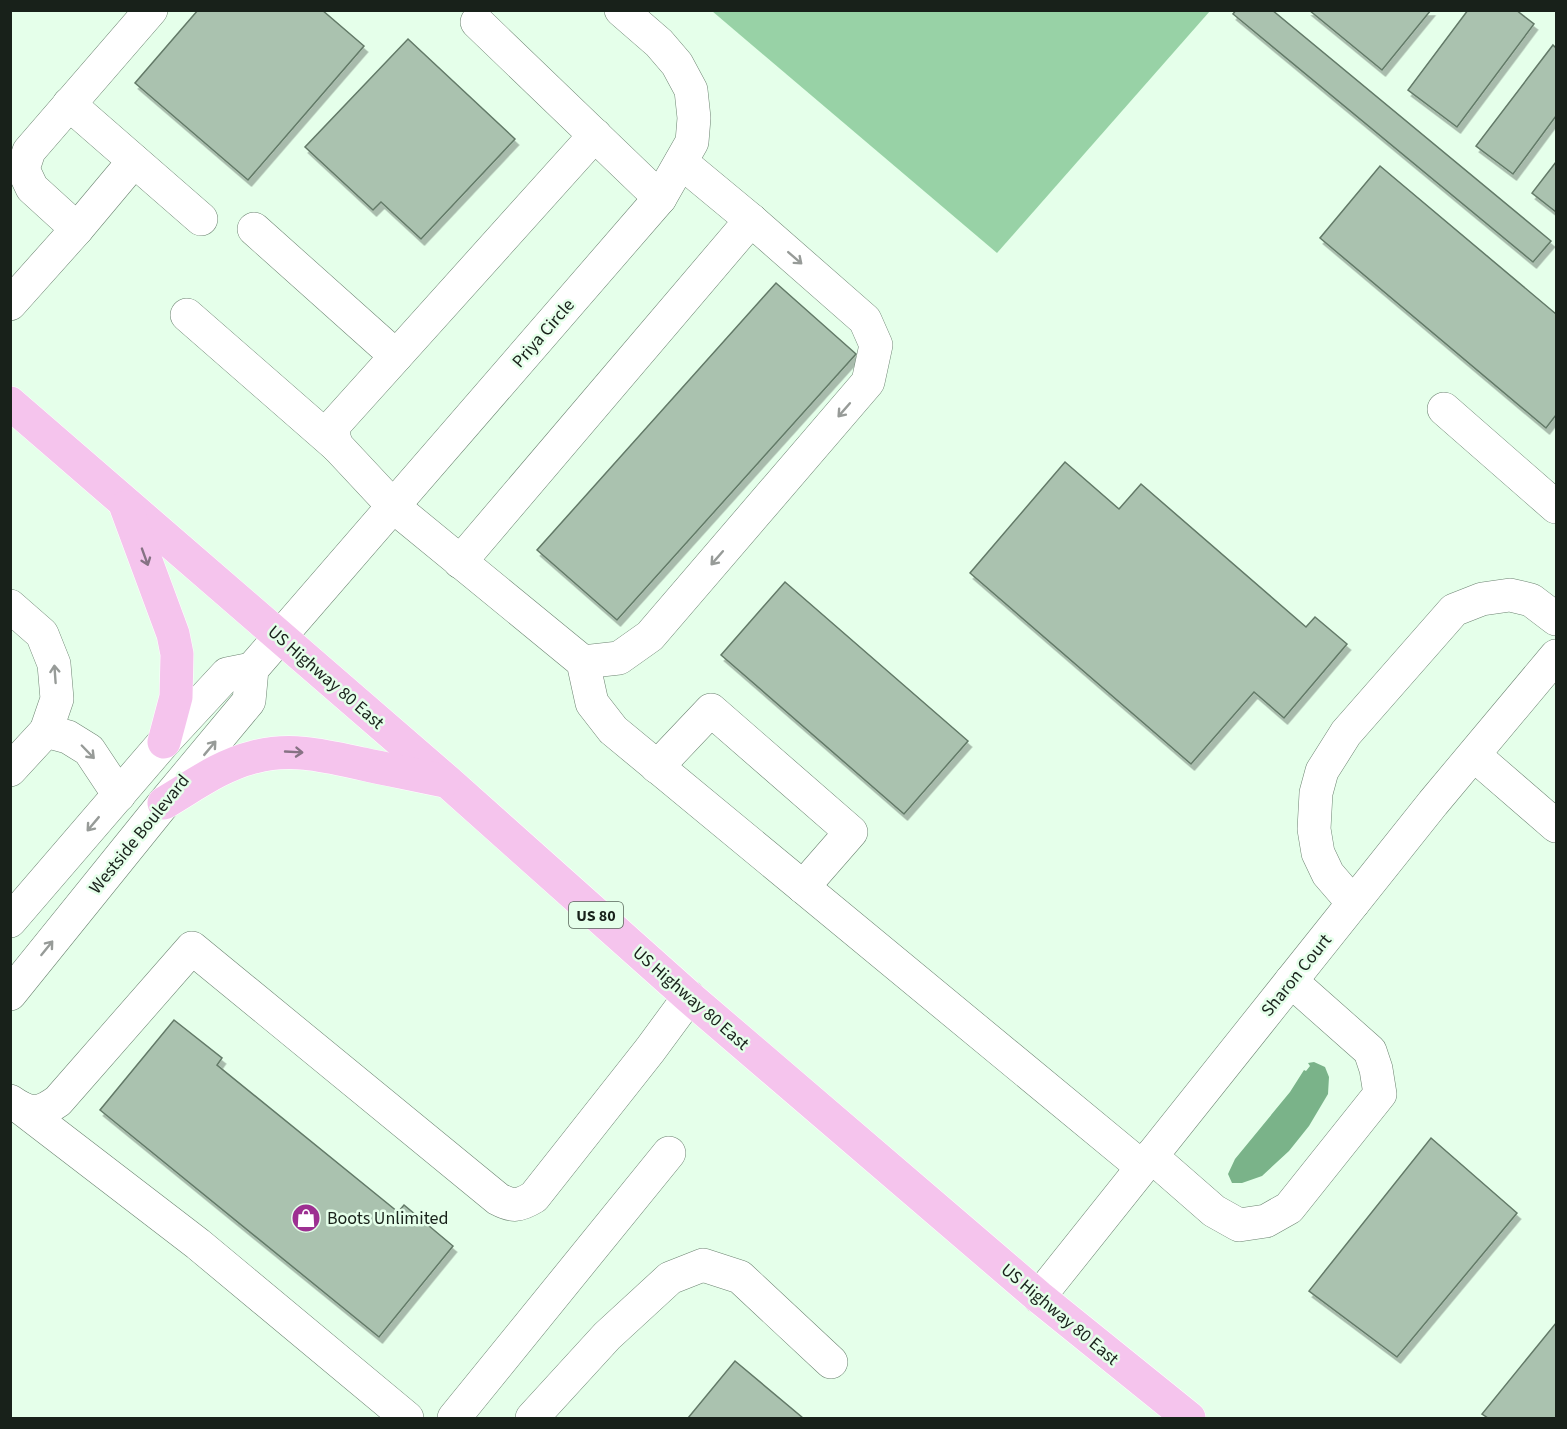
<svg xmlns="http://www.w3.org/2000/svg" width="1567" height="1429" viewBox="0 0 1567 1429" font-family="'Source Sans 3',sans-serif">
	<defs>
		<filter id="shadow"><feDropShadow dx="3.5" dy="6" stdDeviation="0" flood-color="#0004"/></filter>
	</defs>
	<rect width="100%" height="100%" fill="#e5ffea"/>
	<path fill="#98d2a6" d="M 712,11 L 1210,10 L 1210,11 L 997,253 Z"/>
	<path fill="#7ab389" d="M 1314,1062 L 1325,1067 L 1329,1077 L 1328,1094 L 1309,1126 L 1289,1151 L 1262,1176 L 1242,1183 L 1232,1183 L 1228,1174 L 1235,1159 L 1290,1092 L 1304,1070 L 1306,1071 L 1310,1066 L 1308,1063 Z"/>
	<g fill="#aac2af" stroke="#637a68" stroke-width="1.5" filter="url(#shadow)">
		<path d="M 198,10 L 322,10 L 364,46 L 248,180 L 135,83 Z"/>
		<path d="M 1236,10 L 1272,10 L 1551,241 L 1533,262 L 1233,14 Z"/>
		<path d="M 1309,10 L 1431,10 L 1382,70 Z"/>
		<path d="M 1468,10 L 1516,10 L 1534,24 L 1457,127 L 1408,90 Z"/>
		<path d="M 408,39 L 515,139 L 421,239 L 381,202 L 373,210 L 305,147 Z"/>
		<path d="M 1553,45 L 1556,48 L 1556,116 L 1513,174 L 1476,146 Z"/>
		<path d="M 1556,162 L 1556,212 L 1532,193 Z"/>
		<path d="M 1380,166 L 1556,314 L 1556,415 L 1546,428 L 1320,238 Z"/>
		<path d="M 776,283 L 856,354 L 617,620 L 537,550 Z"/>
		<path d="M 1065,462 L 1119,509 L 1141,484 L 1306,627 L 1315,617 L 1347,644 L 1284,718 L 1254,692 L 1191,764 L 970,573 Z"/>
		<path d="M 785,582 L 968,741 L 904,814 L 721,655 Z"/>
		<path d="M 174,1020 L 222,1058 L 217,1065 L 398,1212 L 404,1205 L 453,1246 L 379,1337 L 100,1110 Z"/>
		<path d="M 1431,1138 L 1517,1213 L 1397,1357 L 1309,1291 Z"/>
		<path d="M 1556,1323 L 1556,1418 L 1488,1418 L 1482,1414 Z"/>
		<path d="M 735,1361 L 803,1418 L 688,1418 Z"/>
	</g>
	<g fill="none" stroke-linecap="round" stroke-linejoin="round">
		<g stroke="#6d8472" stroke-width="34">
			<g id="minor">
				<path d="M 477,22 L 660,198"/>
				<path d="M 69,104 L 201,219"/>
				<path d="M 595,135 L 335,424 L 333,435 L 337,446 L 394,507 L 583,662 L 592,703 L 613,730 L 1142,1167"/>
				<path d="M 77,229 L 134,161"/>
				<path d="M 254,229 L 396,356"/>
				<path d="M 10,304 L 77,229 L 32,188 L 23,169 L 29,151 L 151,10"/>
				<path d="M 187,315 L 337,446"/>
				<path d="M 1444,409 L 1556,507"/>
				<path d="M 460,562 L 751,220 L 681,162"/>
				<path d="M 10,606 L 42,634 L 54,664 L 57,699 L 46,731"/>
				<path d="M 583,662 L 619,658 L 650,636 L 868,382 L 876,345 L 865,320 L 751,220"/>
				<path d="M 1474,755 L 1556,826"/>
				<path d="M 657,767 L 711,710 L 851,832 L 803,887"/>
				<path d="M 10,770 L 46,731 L 68,737 L 89,750 L 119,795"/>
				<path d="M 1353,903 L 1328,874 L 1318,853 L 1314,829 L 1316,793 L 1322,771 L 1346,733 L 1454,610 L 1482,599 L 1510,595 L 1531,600 L 1556,619"/>
				<path d="M 10,921 L 164,742 L 227,674 L 252,669"/>
				<path d="M 10,994 L 164,803 L 249,701 L 252,669 L 660,198 L 692,142 L 694,118 L 691,90 L 677,64 L 659,43 L 621,10"/>
				<path d="M 10,1101 C 30,1115 39,1115 58,1101 L 192,948 L 498,1199 C 513,1207 519,1206 534,1197 L 650,1050 L 689,997"/>
				<path d="M 21,1108 L 198,1244 L 407,1418"/>
				<path d="M 1151,1156 L 1214,1211 L 1239,1225 L 1266,1221 L 1289,1208 L 1380,1094 L 1376,1069 L 1370,1051 L 1291,981"/>
				<path d="M 1039,1297 L 1433,803 L 1556,656"/>
				<path d="M 454,1418 L 669,1153"/>
				<path d="M 532,1418 L 607,1336 L 670,1278 L 703,1265 L 740,1277 L 831,1362"/>
			</g>
		</g>
		<g stroke="#fff" stroke-width="34">
			<g id="major">
				<path d="M 10,403 L 448,782 L 689,997 L 1039,1297 L 1189,1418"/>
				<path d="M 126,507 L 173,634 L 177,654 L 176,697 L 164,742"/>
				<path d="M 164,803 C 193,786 221,765 254,757 C 291,747 326,756 363,764 C 390,770 417,775 444,781"/>
			</g>
		</g>
		<use href="#minor" stroke="#fff" stroke-width="33"/>
		<use href="#major" stroke="#f5c4ed" stroke-width="33"/>
	</g>
	<defs><path id="oneway-shaft" d="M-6 0H5M1.5-3L5.5 0L1.5 3" fill="none" stroke-width="1.6" stroke-linecap="round" stroke-linejoin="round" transform="scale(1.5)"/></defs>
	<g stroke="#979b98">
		<use href="#oneway-shaft" transform="translate(795 258) rotate(41)"/>
		<use href="#oneway-shaft" transform="translate(844 410) rotate(131)"/>
		<use href="#oneway-shaft" transform="translate(717 558) rotate(131)"/>
		<use href="#oneway-shaft" transform="translate(55 674) rotate(-94)"/>
		<use href="#oneway-shaft" transform="translate(210 748) rotate(-50)"/>
		<use href="#oneway-shaft" transform="translate(88 752) rotate(46)"/>
		<use href="#oneway-shaft" transform="translate(93 824) rotate(130)"/>
		<use href="#oneway-shaft" transform="translate(47 948) rotate(-51)"/>
	</g>
	<g stroke="#867284">
		<use href="#oneway-shaft" transform="translate(145 557) rotate(70)"/>
		<use href="#oneway-shaft" transform="translate(294 752) rotate(3)"/>
	</g>
	<defs>
		<g id="shop-disc" transform="scale(1.5)"><circle r="9.5" fill="#9d3091" stroke="#e5ffea"/><path d="M-5-2.5h2.3a2.7 3.5 0 0 1 5.4 0H5L5.5 6h-11ZM-1.5-2.5h3a1.5 2.3 0 0 0-3 0Z" fill="#fff"/></g>
	</defs>
	<g fill-rule="evenodd">
		<use href="#shop-disc" x="306" y="1218"/>
	</g>
	<g text-anchor="middle" stroke-width="5" stroke-linejoin="round" paint-order="stroke">
		<rect fill="#e5ffea" stroke="#566458" stroke-width="1.5" x="569" y="902" width="54" height="26" rx="4.5"/>
		<g font-size="16" font-weight="bold" fill="#18211a">
			<text x="596" y="921">US 80</text>
		</g>
		<g font-size="18" fill="#18211a" stroke="#e5ffea">
			<text transform="translate(543 333) rotate(-49)" y="6">Priya Circle</text>
			<text transform="translate(326 677) rotate(41)" y="6">US Highway 80 East</text>
			<text transform="translate(139 834) rotate(-51)" y="6">Westside Boulevard</text>
			<text transform="translate(1296 975) rotate(-51)" y="6">Sharon Court</text>
			<text transform="translate(691 998) rotate(41)" y="6">US Highway 80 East</text>
			<text transform="translate(1060 1314) rotate(40)" y="6">US Highway 80 East</text>
		</g>
		<g font-size="18" fill="#18211a" stroke="#e5ffea" text-anchor="start">
			<text x="327" y="1224">Boots Unlimited</text>
		</g>
	</g>
	<rect width="1567" height="1429" fill="none" stroke="#18211a" stroke-width="24"/>
</svg>
